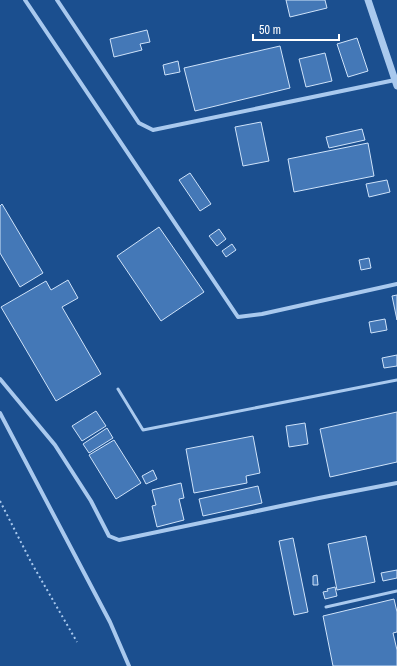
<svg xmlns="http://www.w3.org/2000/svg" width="397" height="666" viewBox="0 0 397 666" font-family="'Archivo Narrow',sans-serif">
	<rect width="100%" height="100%" fill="#1b4f8f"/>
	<g fill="#4478b7" stroke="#cfe3fa">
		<path d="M 286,0 L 325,0 L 327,8 L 290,17 Z"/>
		<path d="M 147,30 L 150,42 L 140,44 L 142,50 L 114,57 L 110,39 Z"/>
		<path d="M 357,38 L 368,71 L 348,77 L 337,44 Z"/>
		<path d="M 280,46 L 290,88 L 195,111 L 184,68 Z"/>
		<path d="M 325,53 L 332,81 L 306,87 L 299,59 Z"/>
		<path d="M 178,61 L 180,72 L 165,75 L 163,65 Z"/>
		<path d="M 261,122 L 269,161 L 243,166 L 235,127 Z"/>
		<path d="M 362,129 L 365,140 L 329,148 L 326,137 Z"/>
		<path d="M 368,143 L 374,176 L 294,192 L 288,159 Z"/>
		<path d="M 190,173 L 211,204 L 200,211 L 179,180 Z"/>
		<path d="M 387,180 L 390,192 L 369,197 L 366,184 Z"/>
		<path d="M 2,204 L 43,273 L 20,287 L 0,253 L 0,206 Z"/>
		<path d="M 159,227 L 204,292 L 161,321 L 117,256 Z"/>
		<path d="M 219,229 L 226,239 L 217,246 L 209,236 Z"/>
		<path d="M 232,244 L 236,250 L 226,257 L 222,251 Z"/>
		<path d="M 369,258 L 371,268 L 361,270 L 359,260 Z"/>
		<path d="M 68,280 L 78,298 L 62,307 L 101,374 L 56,401 L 1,307 L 46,281 L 51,290 Z"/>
		<path d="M 397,295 L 397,320 L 392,296 Z"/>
		<path d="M 385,319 L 387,330 L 371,333 L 369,322 Z"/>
		<path d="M 397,355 L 397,366 L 384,368 L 382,358 Z"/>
		<path d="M 96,411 L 106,426 L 82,441 L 72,426 Z"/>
		<path d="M 397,412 L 397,462 L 330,477 L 320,429 Z"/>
		<path d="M 305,423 L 308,444 L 289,447 L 286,426 Z"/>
		<path d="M 107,428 L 113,438 L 89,453 L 83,444 Z"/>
		<path d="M 253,436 L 260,473 L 246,476 L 247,483 L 194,493 L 186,449 Z"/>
		<path d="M 114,440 L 141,483 L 116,499 L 89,455 Z"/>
		<path d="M 153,470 L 157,479 L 146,484 L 142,476 Z"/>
		<path d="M 181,483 L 184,498 L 179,499 L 184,520 L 157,527 L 152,506 L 156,505 L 152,490 Z"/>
		<path d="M 258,486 L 262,503 L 203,516 L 199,499 Z"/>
		<path d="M 366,536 L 375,582 L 337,590 L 328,544 Z"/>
		<path d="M 293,538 L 308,612 L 294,615 L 279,541 Z"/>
		<path d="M 397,570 L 397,578 L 383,581 L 381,573 Z"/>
		<path d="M 317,575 L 318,585 L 313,585 L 313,576 Z"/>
		<path d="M 335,587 L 337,596 L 325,599 L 323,592 L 328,591 L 327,589 Z"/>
		<path d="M 394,599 L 397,612 L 397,632 L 393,633 L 397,650 L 397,666 L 333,666 L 323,616 Z"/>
	</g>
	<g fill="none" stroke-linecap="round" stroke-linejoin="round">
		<path stroke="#a9c9ee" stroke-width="2" stroke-dasharray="2 3" stroke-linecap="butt" d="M 0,501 L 31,562 L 77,642"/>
		<g stroke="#a9c9ee" stroke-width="3">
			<path d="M 118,389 L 143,430 L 397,380"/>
			<path d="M 326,607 L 397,591"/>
		</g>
		<g stroke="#a9c9ee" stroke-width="4">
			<path d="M 25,0 L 238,317 L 262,314 L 397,284"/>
			<path d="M 57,0 L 139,123 L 153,130 L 395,80"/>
			<path d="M 0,379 L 55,445 L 91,501 L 109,536 L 119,540 L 319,498 L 397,483"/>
			<path d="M 0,413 L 110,622 L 129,666"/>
		</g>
		<path stroke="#a9c9ee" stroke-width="7" d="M 368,0 L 397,86"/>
	</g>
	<path d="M253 34v6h86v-6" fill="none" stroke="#ffffff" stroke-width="2"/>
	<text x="259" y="34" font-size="12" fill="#ffffff" stroke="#1b4f8f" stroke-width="3" paint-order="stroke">50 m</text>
</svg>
